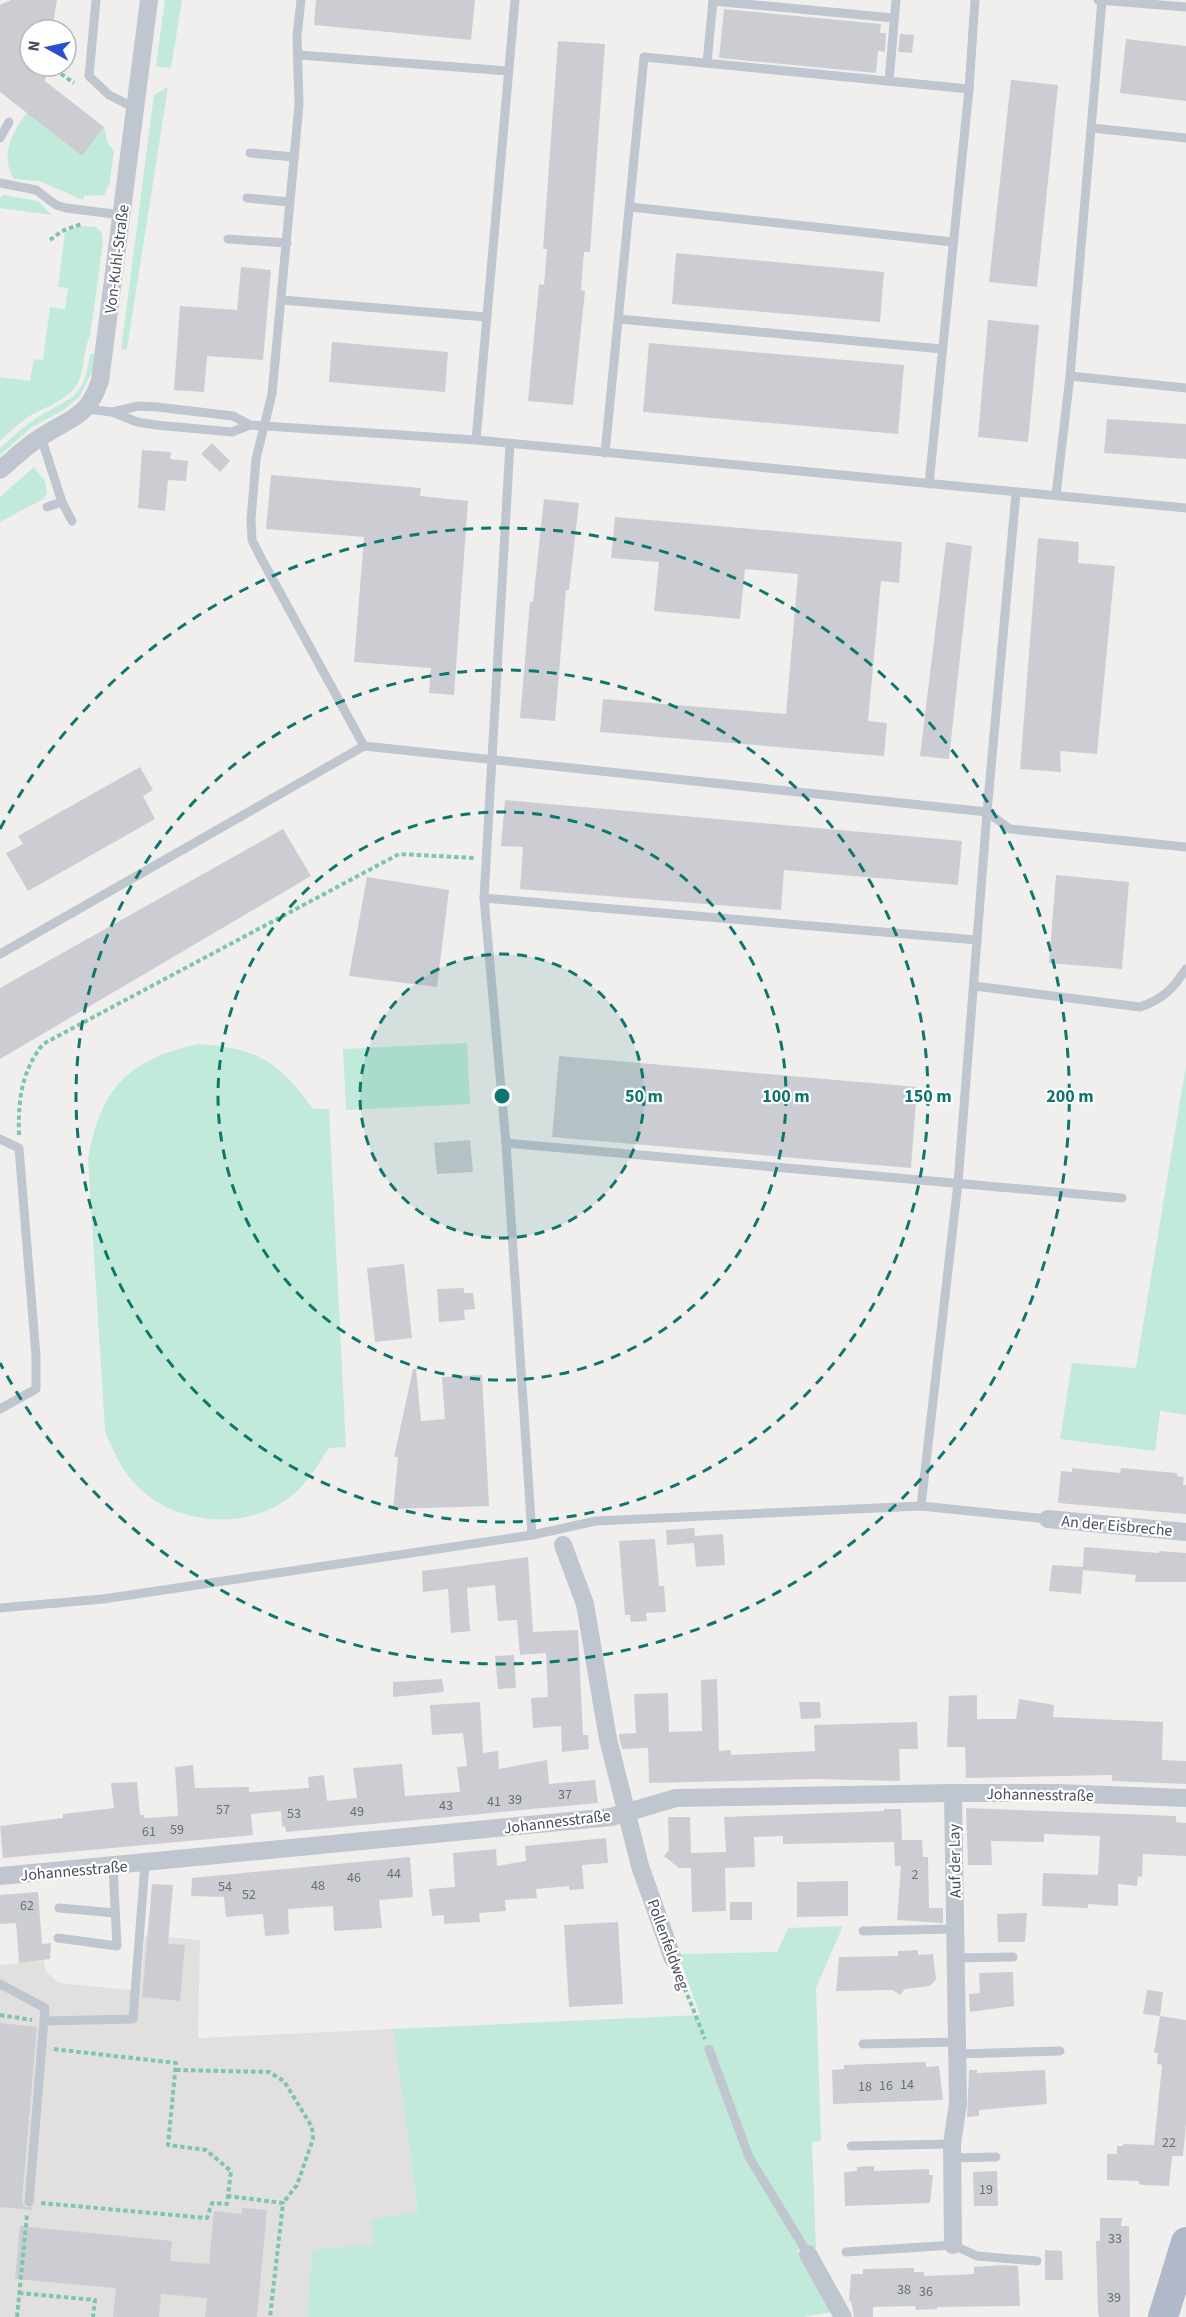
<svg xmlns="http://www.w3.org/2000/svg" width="1186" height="2317" viewBox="0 0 1186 2317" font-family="'Source Sans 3',sans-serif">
	<rect width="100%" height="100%" fill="#f1efee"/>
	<path fill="#e2e0df" d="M 145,1935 L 200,1940 L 198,2038 L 393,2029 L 418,2212 L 371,2219 L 375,2244 L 312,2251 L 307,2317 L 0,2317 L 0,1965 L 44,1960 L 46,1972 L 59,1983 L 140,1991 Z"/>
	<g fill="#c1eada">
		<path d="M 165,0 L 182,0 L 171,68 L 156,66 Z"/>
		<path d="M 168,87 L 127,349 L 121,350 L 154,95 Z"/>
		<path d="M 27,113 L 82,156 L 104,127 L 108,144 L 114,151 L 109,185 L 104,195 L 84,196 L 83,200 L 39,181 L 14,179 C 0,157 11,133 27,113 Z"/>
		<path d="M 4,195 L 38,201 L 52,215 L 0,208 L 0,197 Z"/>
		<path d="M 78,226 L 96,227 L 102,233 L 103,242 L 90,336 C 82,351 86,371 76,386 C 65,402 41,408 25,419 C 16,426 8,433 0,441 L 0,377 L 30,381 L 34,359 L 43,360 L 50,307 L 65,309 L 68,288 L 58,287 L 65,232 Z"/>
		<path d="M 90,354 L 95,354 L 92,372 L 80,396 L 64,410 L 32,427 L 0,455 L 0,448 C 13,437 26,424 41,415 C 75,396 84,397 90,354 Z"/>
		<path d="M 34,467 L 45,481 L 47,493 L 43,499 L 0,522 L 0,497 Z"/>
		<path d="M 467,1043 L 470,1104 L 346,1110 L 343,1049 Z"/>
		<path d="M 198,1044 C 257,1048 279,1061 313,1109 L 329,1109 L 346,1447 L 329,1448 C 317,1466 307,1484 289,1498 C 245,1531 175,1525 137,1486 C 121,1470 113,1451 105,1431 L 88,1160 C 100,1089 127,1060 198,1044 Z"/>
		<path d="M 1186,1065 L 1186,1415 L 1160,1411 L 1155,1451 L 1060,1439 L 1072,1363 L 1136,1368 Z"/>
		<path d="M 843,1926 L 816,1988 L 821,2141 L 812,2142 L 816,2248 L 797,2250 L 833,2312 L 803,2317 L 307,2317 L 312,2250 L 374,2244 L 370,2219 L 418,2212 L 393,2029 L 700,2015 L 678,1954 L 777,1952 L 788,1928 Z"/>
	</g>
	<g fill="#cccdd2">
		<path d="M 11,0 L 57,0 L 52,30 L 30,30 L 30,66 L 47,66 L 45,81 L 104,127 L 82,156 L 0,92 L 0,5 Z"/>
		<path d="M 316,0 L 475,0 L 471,40 L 314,25 Z"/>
		<path d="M 724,9 L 881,24 L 880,33 L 886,33 L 885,52 L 878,51 L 876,73 L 719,58 Z"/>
		<path d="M 900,34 L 914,35 L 912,53 L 898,52 Z"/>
		<path d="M 1126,39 L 1186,46 L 1186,101 L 1120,93 Z"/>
		<path d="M 558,41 L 605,44 L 590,252 L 584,252 L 581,290 L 585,291 L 573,405 L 528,401 L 539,284 L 544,285 L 547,249 L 543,249 Z"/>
		<path d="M 1011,80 L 1058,85 L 1037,287 L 989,282 Z"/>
		<path d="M 676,253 L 884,272 L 880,322 L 672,304 Z"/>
		<path d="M 241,267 L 271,270 L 263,360 L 207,356 L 204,392 L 174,390 L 180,306 L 237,310 Z"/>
		<path d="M 988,320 L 1039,325 L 1028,442 L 978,437 Z"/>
		<path d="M 332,342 L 448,352 L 445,392 L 329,382 Z"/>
		<path d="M 649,343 L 904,365 L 898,434 L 643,412 Z"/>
		<path d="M 1107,419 L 1186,424 L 1186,459 L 1104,453 Z"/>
		<path d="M 212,443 L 230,461 L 220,472 L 201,454 Z"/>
		<path d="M 142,450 L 171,452 L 170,459 L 188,461 L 186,481 L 168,480 L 165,511 L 138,508 Z"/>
		<path d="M 271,475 L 421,488 L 420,496 L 468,501 L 454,695 L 429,693 L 431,668 L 354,662 L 364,537 L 266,529 Z"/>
		<path d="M 544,499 L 579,503 L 569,590 L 566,590 L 555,721 L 520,718 L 530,602 L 533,602 Z"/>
		<path d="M 615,517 L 902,542 L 899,583 L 881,581 L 868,721 L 887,723 L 884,756 L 600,732 L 603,699 L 786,714 L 798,574 L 745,569 L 740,619 L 654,611 L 659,562 L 611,558 Z"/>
		<path d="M 1038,538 L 1079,542 L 1078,563 L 1115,566 L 1097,754 L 1060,751 L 1061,772 L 1020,769 Z"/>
		<path d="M 946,542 L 972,546 L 949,759 L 920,756 Z"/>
		<path d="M 140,767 L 153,790 L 143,796 L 155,819 L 28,891 L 6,853 L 23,844 L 18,836 Z"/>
		<path d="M 505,800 L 962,841 L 958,885 L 784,870 L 781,910 L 520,889 L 523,847 L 501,846 Z"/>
		<path d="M 283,829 L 311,876 L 0,1059 L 0,988 Z"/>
		<path d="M 1056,875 L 1129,882 L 1122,969 L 1049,963 Z"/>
		<path d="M 367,877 L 449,890 L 437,987 L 349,976 Z"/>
		<path d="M 559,1056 L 917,1087 L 911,1168 L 552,1137 Z"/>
		<path d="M 470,1140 L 473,1172 L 437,1174 L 434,1143 Z"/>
		<path d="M 404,1264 L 412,1338 L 375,1342 L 367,1268 Z"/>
		<path d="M 464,1288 L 464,1293 L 473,1293 L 475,1309 L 464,1310 L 465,1320 L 439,1322 L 437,1289 Z"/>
		<path d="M 413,1369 L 416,1369 L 421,1421 L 445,1419 L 442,1377 L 482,1375 L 489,1506 L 393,1509 L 398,1457 L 394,1457 Z"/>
		<path d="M 1072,1468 L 1120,1473 L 1121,1468 L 1177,1473 L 1177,1476 L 1184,1477 L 1183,1485 L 1186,1485 L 1186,1514 L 1058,1503 L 1061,1471 L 1072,1472 Z"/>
		<path d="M 694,1528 L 695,1536 L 723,1534 L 725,1565 L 696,1567 L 694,1543 L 667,1545 L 666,1530 Z"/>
		<path d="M 655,1539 L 659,1586 L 664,1586 L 666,1612 L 646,1613 L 647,1621 L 631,1622 L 630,1615 L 625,1615 L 619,1541 Z"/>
		<path d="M 1084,1547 L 1159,1553 L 1159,1551 L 1186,1553 L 1186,1582 L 1135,1582 L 1136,1575 L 1083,1570 L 1081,1594 L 1049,1591 L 1052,1565 L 1083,1567 Z"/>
		<path d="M 528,1557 L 533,1632 L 578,1630 L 583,1735 L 588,1735 L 589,1749 L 562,1752 L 561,1726 L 533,1728 L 531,1698 L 548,1697 L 546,1653 L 520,1655 L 517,1620 L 498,1621 L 495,1585 L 467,1588 L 470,1631 L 451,1633 L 448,1589 L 423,1592 L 422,1571 Z"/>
		<path d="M 514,1655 L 516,1688 L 498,1689 L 495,1656 Z"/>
		<path d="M 442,1679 L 444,1692 L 393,1697 L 393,1682 Z"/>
		<path d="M 717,1679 L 719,1751 L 731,1750 L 731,1755 L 815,1751 L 814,1725 L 917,1722 L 918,1749 L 899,1749 L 900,1781 L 816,1779 L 649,1783 L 648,1748 L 622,1749 L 619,1737 L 619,1734 L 636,1733 L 634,1694 L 668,1693 L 669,1732 L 702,1731 L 701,1680 Z"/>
		<path d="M 977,1695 L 977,1719 L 1016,1719 L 1019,1699 L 1054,1705 L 1053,1717 L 1163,1722 L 1162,1760 L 1186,1761 L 1186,1784 L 1112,1781 L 1112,1775 L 966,1778 L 965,1747 L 947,1747 L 949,1696 Z"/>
		<path d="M 480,1702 L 483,1753 L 498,1751 L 499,1769 L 547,1760 L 549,1784 L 595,1780 L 598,1803 L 286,1832 L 285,1826 L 282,1827 L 281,1811 L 251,1814 L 253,1835 L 3,1858 L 0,1826 L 63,1818 L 63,1814 L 114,1808 L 111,1783 L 137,1782 L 140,1815 L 144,1815 L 144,1818 L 178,1816 L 175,1767 L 193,1765 L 195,1788 L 249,1787 L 249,1792 L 309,1788 L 308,1777 L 324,1775 L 327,1801 L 357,1798 L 353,1768 L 402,1764 L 405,1796 L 460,1792 L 457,1767 L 467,1766 L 463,1733 L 432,1735 L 430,1705 Z"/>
		<path d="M 799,1702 L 820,1702 L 821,1718 L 801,1719 Z"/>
		<path d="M 966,1808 L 1176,1816 L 1176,1822 L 1186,1823 L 1186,1856 L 1143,1854 L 1142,1877 L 1138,1876 L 1137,1886 L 1118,1884 L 1118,1906 L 1088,1904 L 1088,1908 L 1042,1906 L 1043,1873 L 1098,1875 L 1100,1836 L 1044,1834 L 1044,1842 L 991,1841 L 992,1865 L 968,1865 Z"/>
		<path d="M 884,1809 L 901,1809 L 902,1840 L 922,1840 L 923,1857 L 928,1857 L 929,1908 L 943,1908 L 943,1923 L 897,1920 L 901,1866 L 895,1866 L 894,1842 L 783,1844 L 783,1836 L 754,1837 L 755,1867 L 725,1868 L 726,1911 L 692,1912 L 691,1868 L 679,1868 L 664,1856 L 669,1850 L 668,1817 L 690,1817 L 691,1853 L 726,1852 L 724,1817 L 884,1811 Z"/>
		<path d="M 606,1838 L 608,1863 L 582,1865 L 584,1889 L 569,1890 L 569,1886 L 536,1889 L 537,1898 L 505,1900 L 506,1911 L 479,1913 L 480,1922 L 444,1924 L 444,1915 L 432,1916 L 429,1889 L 455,1887 L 453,1853 L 496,1849 L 497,1866 L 526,1861 L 525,1846 Z"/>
		<path d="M 410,1857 L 413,1897 L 379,1900 L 382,1928 L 334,1931 L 333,1906 L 288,1909 L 289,1934 L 265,1936 L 263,1914 L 226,1917 L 224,1897 L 191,1896 L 192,1878 Z"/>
		<path d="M 848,1881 L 848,1916 L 797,1917 L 797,1882 Z"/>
		<path d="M 152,1884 L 173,1885 L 168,1944 L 185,1945 L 180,2001 L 142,1997 Z"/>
		<path d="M 38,1892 L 42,1944 L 51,1943 L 50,1959 L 19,1963 L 16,1923 L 0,1924 L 0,1895 Z"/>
		<rect x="730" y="1902" width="22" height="18"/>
		<path d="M 1027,1913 L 1025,1942 L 998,1942 L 997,1914 Z"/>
		<path d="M 618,1922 L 623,2004 L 569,2007 L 564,1925 Z"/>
		<path d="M 918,1950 L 918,1955 L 933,1954 L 936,1979 L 930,1986 L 905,1989 L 900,1995 L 893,1990 L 836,1991 L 839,1957 L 898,1956 L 898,1951 Z"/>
		<path d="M 1013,1972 L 1014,2006 L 970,2012 L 969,1994 L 980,1993 L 979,1973 Z"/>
		<path d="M 1147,1990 L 1163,1992 L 1160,2016 L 1143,2014 Z"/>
		<path d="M 1160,2016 L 1186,2020 L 1186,2124 L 1183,2156 L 1172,2156 L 1169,2186 L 1143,2185 L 1139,2184 L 1139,2181 L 1107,2180 L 1107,2154 L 1117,2154 L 1117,2146 L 1123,2146 L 1123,2144 L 1154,2145 L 1162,2065 L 1157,2064 L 1158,2053 L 1154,2053 Z"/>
		<path d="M 0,2023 L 37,2027 L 22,2201 L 25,2207 L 33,2207 L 32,2210 L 0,2207 Z"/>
		<path d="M 926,2062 L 926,2067 L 939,2066 L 943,2100 L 833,2104 L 832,2070 L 844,2069 L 844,2065 Z"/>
		<path d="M 969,2070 L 977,2070 L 978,2101 L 977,2073 L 1045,2070 L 1047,2104 L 979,2110 L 979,2116 L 967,2117 Z"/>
		<path d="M 874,2166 L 874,2171 L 929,2169 L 929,2175 L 933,2175 L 930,2203 L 845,2206 L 844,2172 L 857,2171 L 857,2167 Z"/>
		<path d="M 997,2171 L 998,2206 L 974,2206 L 973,2172 Z"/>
		<path d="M 242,2208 L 267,2210 L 257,2317 L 205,2317 L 207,2298 L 161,2294 L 159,2317 L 113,2317 L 116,2288 L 15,2279 L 20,2226 L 172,2241 L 170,2261 L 209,2264 L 214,2211 L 242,2214 Z"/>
		<path d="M 1100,2218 L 1122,2218 L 1121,2226 L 1129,2226 L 1130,2317 L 1099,2317 L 1098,2313 L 1096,2241 L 1100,2241 Z"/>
		<path d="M 1045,2250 L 1062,2251 L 1063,2280 L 1045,2280 Z"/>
		<path d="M 1001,2265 L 1018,2266 L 1020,2306 L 937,2307 L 937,2309 L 916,2310 L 915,2306 L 873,2307 L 873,2317 L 854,2317 L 851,2301 L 849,2301 L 851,2274 L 863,2274 L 863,2269 L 914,2268 L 914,2272 L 924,2272 L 924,2276 L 953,2275 L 974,2274 L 974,2267 Z"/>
	</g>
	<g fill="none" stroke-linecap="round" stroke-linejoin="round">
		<g stroke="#7dc4b1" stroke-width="4" stroke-dasharray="4.5 3" stroke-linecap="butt">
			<path d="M 47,69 L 57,71 L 74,83"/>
			<path d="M 50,240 L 62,231 L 81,224"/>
			<path d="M 19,1135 C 18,1101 21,1072 43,1044 L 399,854 L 475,858"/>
			<path d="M 679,1974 L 705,2039"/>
			<path d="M 0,2015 L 32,2020"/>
			<path d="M 176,2070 L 269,2072 L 284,2081 L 312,2127 L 313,2139 L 297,2185 L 283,2203"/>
			<path d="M 227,2196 L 283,2203 L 270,2317"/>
			<path d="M 41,2203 L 207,2218 L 212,2203 L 227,2204 L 231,2171 L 206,2150 L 168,2145 L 176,2063 L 53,2049"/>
			<path d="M 19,2293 L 95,2300 L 93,2317"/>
			<path d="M 17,2317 L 27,2215"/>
		</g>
		<g stroke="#c0c6cf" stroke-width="9">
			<path d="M 96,0 L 89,76 L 109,95 L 135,108"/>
			<path d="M 301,0 L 297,36 L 299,105 L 272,394 L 256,459 L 251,520 L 252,540 L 261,558 L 364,746 L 987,812 L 1010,829 L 1186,847"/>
			<path d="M 1098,0 L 1186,7"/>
			<path d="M 713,1 L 894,18"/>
			<path d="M 299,55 L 508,71"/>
			<path d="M 707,63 L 713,0"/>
			<path d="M 889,81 L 896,0"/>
			<path d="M 1092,128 L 1186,138"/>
			<path d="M 0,138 L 9,122"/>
			<path d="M 250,153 L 294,157"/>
			<path d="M 0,183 L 36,190 L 56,205 L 66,208 L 122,215"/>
			<path d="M 247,198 L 290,202"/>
			<path d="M 630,207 L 953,242"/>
			<path d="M 228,239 L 287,243"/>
			<path d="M 282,300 L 486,317"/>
			<path d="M 619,319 L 942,349"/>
			<path d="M 1070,376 L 1186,388"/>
			<path d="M 87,409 L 112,412 L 137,422 L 156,425 L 232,432 L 250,425 L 476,440 L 1186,508"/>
			<path d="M 112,412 L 139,406 L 157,407 L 233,416 L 250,425"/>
			<path d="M 41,437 L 62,502 L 47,507"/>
			<path d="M 476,440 L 515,0"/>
			<path d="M 510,444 L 484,898 L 506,1143 L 532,1535"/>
			<path d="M 605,453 L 644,57 L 969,89"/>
			<path d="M 929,484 L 969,89 L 975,0"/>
			<path d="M 1056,495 L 1070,376 L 1102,0"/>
			<path d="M 62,502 L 72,521"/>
			<path d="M 484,898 L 977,940"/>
			<path d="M 0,954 L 364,746"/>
			<path d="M 974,986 L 1140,1007 C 1163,999 1173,989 1186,969"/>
			<path d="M 0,1139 L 19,1148 L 36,1356 L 36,1389 L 0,1409"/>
			<path d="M 506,1143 L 1122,1198"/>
			<path d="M 921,1506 L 958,1183 L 987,812 L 1016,493"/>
			<path d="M 0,1608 L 103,1599 L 532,1535 L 596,1521 L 921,1506 L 1048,1519"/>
			<path d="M 59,1908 L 115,1913"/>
			<path d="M 863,1931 L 955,1929"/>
			<path d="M 58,1938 L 117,1946 L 113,1866"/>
			<path d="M 955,1958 L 1013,1957"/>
			<path d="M 0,1984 L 45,2008 L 29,2202"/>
			<path d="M 46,2021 L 133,2019 L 145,1864"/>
			<path d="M 863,2044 L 956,2042"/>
			<path d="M 709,2049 L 749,2157 L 808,2254"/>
			<path d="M 957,2054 L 1060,2051"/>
			<path d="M 851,2146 L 952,2144"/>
			<path d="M 952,2158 L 996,2157"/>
			<path d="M 846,2252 L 953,2245 L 977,2256 L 1037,2261"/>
		</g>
		<g stroke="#c0c6cf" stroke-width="18">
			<path d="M 0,470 C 13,459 26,446 41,437 C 71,417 87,419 100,381 L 149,0"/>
			<path d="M 1048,1519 L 1186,1532"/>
			<path d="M 563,1545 L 585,1604 L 608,1739 L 640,1866 L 673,1959"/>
			<path d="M 0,1876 L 611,1817 L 676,1798 L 953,1793 L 1057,1793 L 1186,1798"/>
			<path d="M 953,2245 L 952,2144 L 958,2103 L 953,1793"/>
			<path d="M 808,2254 L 843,2317"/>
		</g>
		<path stroke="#b1b8ca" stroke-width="30" d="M 1163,2317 L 1186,2242"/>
	</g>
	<circle cx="502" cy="1096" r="142" fill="#0f766e" fill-opacity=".12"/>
	<g fill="none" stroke="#0f766e" stroke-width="3" stroke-dasharray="10 8">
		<circle cx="502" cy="1096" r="142"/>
		<circle cx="502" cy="1096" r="284"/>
		<circle cx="502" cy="1096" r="426"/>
		<path d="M0 829A568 568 0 1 1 0 1363"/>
	</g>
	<g text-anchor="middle" stroke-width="4.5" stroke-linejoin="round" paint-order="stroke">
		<g font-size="14" fill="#696e78">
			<text x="565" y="1799">37</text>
			<text x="515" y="1804">39</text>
			<text x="494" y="1806">41</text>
			<text x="446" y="1810">43</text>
			<text x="223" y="1814">57</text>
			<text x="357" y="1816">49</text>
			<text x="294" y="1818">53</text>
			<text x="177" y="1834">59</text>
			<text x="149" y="1836">61</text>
			<text x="394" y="1878">44</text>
			<text x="915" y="1879">2</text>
			<text x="354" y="1882">46</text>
			<text x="318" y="1890">48</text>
			<text x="225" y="1891">54</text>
			<text x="249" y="1899">52</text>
			<text x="27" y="1910">62</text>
			<text x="907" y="2089">14</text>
			<text x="886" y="2090">16</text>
			<text x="865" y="2091">18</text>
			<text x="1169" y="2147">22</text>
			<text x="986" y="2194">19</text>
			<text x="1115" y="2243">33</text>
			<text x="904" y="2294">38</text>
			<text x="926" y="2296">36</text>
			<text x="1114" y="2302">39</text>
		</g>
		<g font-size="16" fill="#484e5a" stroke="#fff">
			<text transform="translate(116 259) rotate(-83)" y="6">Von-Kuhl-Straße</text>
			<text transform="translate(1117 1525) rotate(5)" y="6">An der Eisbreche</text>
			<text transform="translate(1040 1794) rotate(1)" y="6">Johannesstraße</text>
			<text transform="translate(557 1821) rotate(-7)" y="6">Johannesstraße</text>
			<text transform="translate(954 1861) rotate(-91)" y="6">Auf der Lay</text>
			<text transform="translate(74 1870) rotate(-5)" y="6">Johannesstraße</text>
			<text transform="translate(669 1944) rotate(70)" y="6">Pollenfeldweg</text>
		</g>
	</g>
	<circle cx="502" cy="1096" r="9" fill="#0f766e" stroke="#fff" stroke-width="3"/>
	<g font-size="18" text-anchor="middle" font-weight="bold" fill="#0f766e" stroke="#fff" stroke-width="4.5" stroke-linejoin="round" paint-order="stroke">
		<text x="644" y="1102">50 m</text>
		<text x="786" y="1102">100 m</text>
		<text x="928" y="1102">150 m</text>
		<text x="1070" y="1102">200 m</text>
	</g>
	<g transform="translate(48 48) rotate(278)"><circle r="28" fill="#ffffff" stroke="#b6b8bd" stroke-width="1.5"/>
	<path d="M0-4.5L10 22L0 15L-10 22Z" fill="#2c4fcd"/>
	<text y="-9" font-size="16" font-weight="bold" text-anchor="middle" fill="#484e5a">N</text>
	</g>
</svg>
